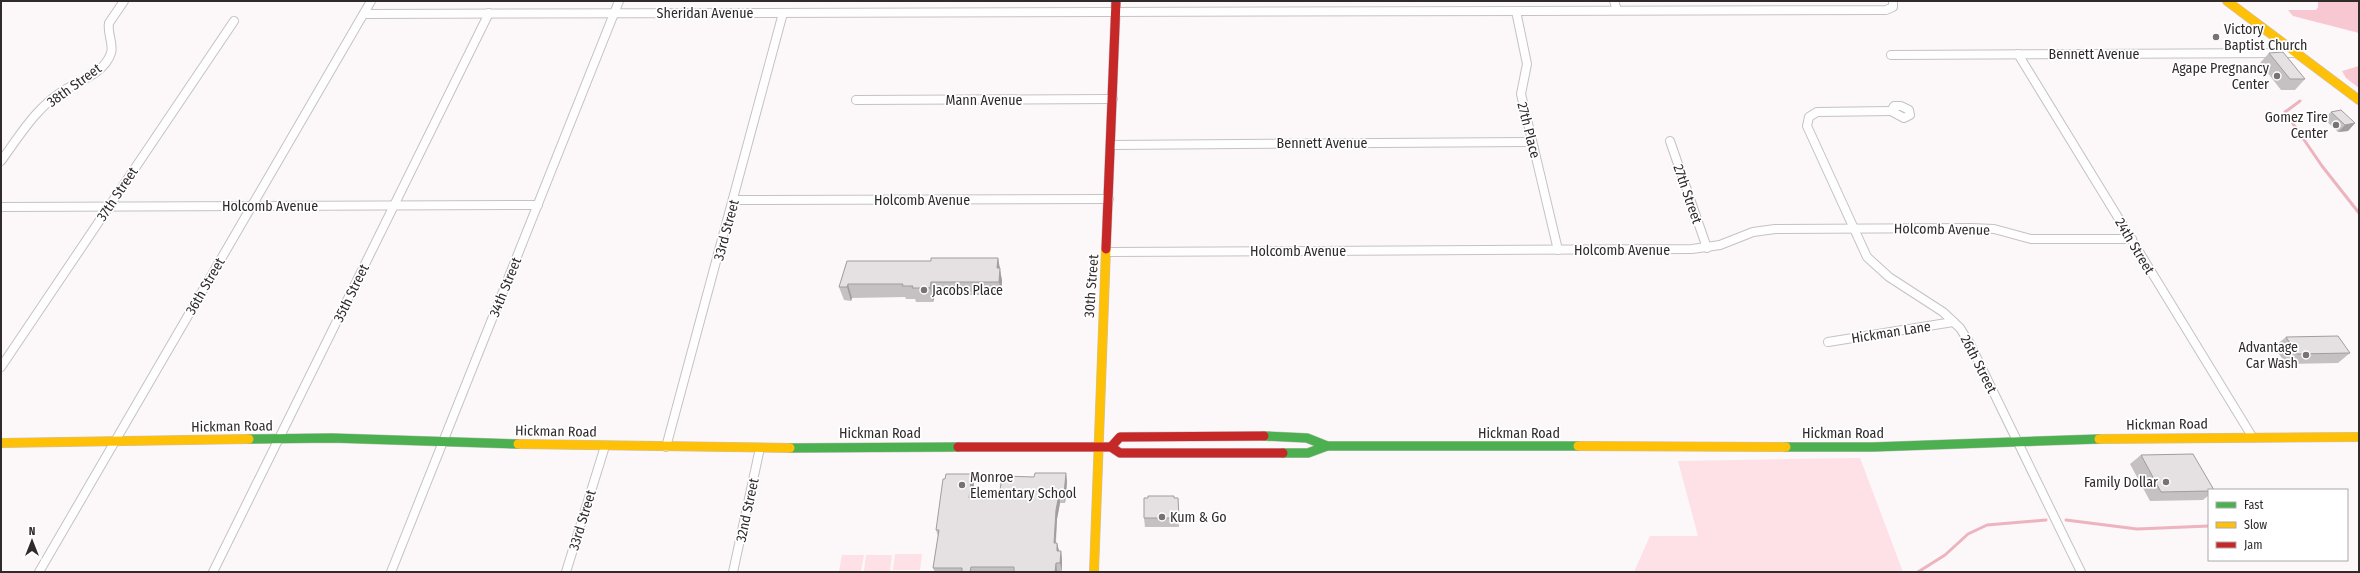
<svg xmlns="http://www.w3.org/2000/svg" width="2360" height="573" viewBox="0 0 2360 573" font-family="'Fira Sans Condensed',sans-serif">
	<rect width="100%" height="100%" fill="#fcf7f8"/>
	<g fill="#fde1e6">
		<path d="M 1860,458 L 1903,572 L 1634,572 L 1650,536 L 1698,536 L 1678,461 Z"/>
		<path d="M 895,554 L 922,554 L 920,570 L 893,570 Z"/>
		<path d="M 842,555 L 864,555 L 861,571 L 839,571 Z"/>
		<path d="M 866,555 L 892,555 L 890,571 L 864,571 Z"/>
	</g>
	<g fill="#f7c8d1">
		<path d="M 2318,1 L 2359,1 L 2359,33 L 2293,16 L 2288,10 L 2316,10 L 2318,7 Z"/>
		<path d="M 2359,66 L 2359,88 L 2346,78 L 2342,71 Z"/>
	</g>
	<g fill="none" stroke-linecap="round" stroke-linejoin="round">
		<g stroke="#edb3be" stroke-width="3">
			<path d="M 2300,101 L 2285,112 L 2322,166 L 2359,213"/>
			<path d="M 2066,520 L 2137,529 L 2209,526"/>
			<path d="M 1918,572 L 1945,555 L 1968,534 L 1987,525 L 2046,520"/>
		</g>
		<g stroke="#c6c2c2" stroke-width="10">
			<g id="street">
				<path d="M 1614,1 L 1617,10"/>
				<path d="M 1516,11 L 1527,64 L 1521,94 L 1558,250"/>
				<path d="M 364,14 L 1886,10 L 1893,7 L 1893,1"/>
				<path d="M 2018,54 L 2253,438"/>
				<path d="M 1891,55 L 2296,53"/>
				<path d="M 856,100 L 1113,99"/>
				<path d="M 1894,106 L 1901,106 L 1909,110 L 1910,115 L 1904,118 L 1891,111 Z"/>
				<path d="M 1891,111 L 1817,112 L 1809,117 L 1807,126 L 1867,257 L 1889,277 L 1943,312 L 1960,328 L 1970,344 L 2081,572"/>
				<path d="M 1670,141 L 1707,248"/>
				<path d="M 1111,145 L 1532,142"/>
				<path d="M 1,161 C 20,135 37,106 66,89 C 82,80 105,72 111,53 C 114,44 107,34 109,23 L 124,1"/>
				<path d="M 734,200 L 1109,199"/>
				<path d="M 1,207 L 538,205"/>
				<path d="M 1108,252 L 1692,249 L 1720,245 L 1753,232 L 1775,229 L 1971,228 L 1994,229 L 2031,239 L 2132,239"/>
				<path d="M 1828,342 L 1953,322"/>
				<path d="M 1,367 L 234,21"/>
				<path d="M 666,447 L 783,13"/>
				<path d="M 39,572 L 371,1"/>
				<path d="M 213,572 L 489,13"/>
				<path d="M 391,572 L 619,1"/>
				<path d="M 566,572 L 605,446"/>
				<path d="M 733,572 L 760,448"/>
			</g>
		</g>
		<g stroke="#c6c2c2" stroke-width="10">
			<g id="fast">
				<path d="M 1264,436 L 1307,438 L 1327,446"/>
				<path d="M 249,439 L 332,438 L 518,444"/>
				<path d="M 1786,447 L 1873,447 L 2099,439"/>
				<path d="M 790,448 L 958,447"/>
				<path d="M 1283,453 L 1308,453 L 1327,446 L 1578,446"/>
			</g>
		</g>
		<g stroke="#c6c2c2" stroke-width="10">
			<g id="slow">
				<path d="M 2227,1 L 2359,100"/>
				<path d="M 2099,439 L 2359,437"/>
				<path d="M 1,443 L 249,439"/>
				<path d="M 518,444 L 790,448"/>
				<path d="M 1578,446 L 1786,447"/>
				<path d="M 1094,572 L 1106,249"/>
			</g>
		</g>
		<g stroke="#c6c2c2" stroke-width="10">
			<g id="jam">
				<path d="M 1106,249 L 1116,1"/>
				<path d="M 958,447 L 1111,447 L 1120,453 L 1283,453"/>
				<path d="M 1111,447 L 1120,437 L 1264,436"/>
			</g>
		</g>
		<use href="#street" stroke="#fffefe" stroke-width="8"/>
		<use href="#fast" stroke="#4caf50" stroke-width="9"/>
		<use href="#slow" stroke="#ffc107" stroke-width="9"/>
		<use href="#jam" stroke="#c62828" stroke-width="9"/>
	</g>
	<g fill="#c5c1c2">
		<path d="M 2269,53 L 2305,79 L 2295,90 L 2281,90 L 2260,63 Z"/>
		<path d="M 2331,112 L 2355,123 L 2348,131 L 2338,132 L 2324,119 Z"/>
		<path d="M 998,258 L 1002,281 L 1001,295 L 935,295 L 933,302 L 916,302 L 915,299 L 906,299 L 905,297 L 852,298 L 851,301 L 844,300 L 839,287 L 847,261 L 931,261 Z"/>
		<path d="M 2286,337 L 2350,353 L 2338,363 L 2286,364 L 2274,347 Z"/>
		<path d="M 2141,455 L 2209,490 L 2209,495 L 2203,500 L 2150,501 L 2130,464 Z"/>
		<path d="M 1066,473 L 1067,482 L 1065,503 L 1060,503 L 1057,519 L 1056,543 L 1057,543 L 1059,551 L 1061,551 L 1062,560 L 1062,571 L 1057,571 L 1057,572 L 935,572 L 933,568 L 938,536 L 936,530 L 945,479 L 972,474 L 974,483 L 973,498 L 999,498 L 1034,477 Z"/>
		<path d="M 1174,498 L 1178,498 L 1179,527 L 1145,527 L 1144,518 Z"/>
	</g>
	<g fill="#a09d9e">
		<path d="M 2355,123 L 2348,131 L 2338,132 L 2345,125 Z"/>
		<path d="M 998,258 L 1002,281 L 1001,295 L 997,268 Z"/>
		<path d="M 931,282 L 935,295 L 933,302 L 930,288 Z"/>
		<path d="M 848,284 L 852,298 L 851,301 L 847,287 Z"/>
		<path d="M 1066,473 L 1067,482 L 1065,503 L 1064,494 Z"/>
		<path d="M 972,474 L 974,483 L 971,507 L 969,498 Z"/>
		<path d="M 1059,494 L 1060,503 L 1057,519 L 1055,551 L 1054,543 L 1056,510 Z"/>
		<path d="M 1057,543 L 1059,551 L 1057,551 Z"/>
		<path d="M 1061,551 L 1062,560 L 1062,571 L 1060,563 Z"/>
		<path d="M 1056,563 L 1057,571 L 1057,572 L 1055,572 Z"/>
	</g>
	<g fill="#e5e0e1" stroke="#a09d9e">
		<path d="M 2283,52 L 2305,79 L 2290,79 L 2269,53 Z"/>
		<path d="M 2341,110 L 2355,123 L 2345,125 L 2331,112 Z"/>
		<path d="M 931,258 L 998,258 L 997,268 L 1000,268 L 999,282 L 931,282 L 930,288 L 912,288 L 913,286 L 902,286 L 903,284 L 848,284 L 847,287 L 839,287 L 847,261 L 931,261 Z"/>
		<path d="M 2338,336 L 2350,353 L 2297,354 L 2286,337 Z"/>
		<path d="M 2193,454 L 2214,490 L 2209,490 L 2209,491 L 2161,492 L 2141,455 Z"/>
		<path d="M 1035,473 L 1066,473 L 1064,494 L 1059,494 L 1056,510 L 1054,543 L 1057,543 L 1057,551 L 1061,551 L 1060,563 L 1056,563 L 1055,572 L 1014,572 L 1014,567 L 971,567 L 970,572 L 962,572 L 962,568 L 933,568 L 939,530 L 936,530 L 943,479 L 945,479 L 946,474 L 972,474 L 969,498 L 999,498 L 1002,476 L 1034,477 Z"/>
		<path d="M 1148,496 L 1174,496 L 1174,498 L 1178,498 L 1179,518 L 1144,518 L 1144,498 L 1148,498 Z"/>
	</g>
	<g fill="#777273" stroke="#fff" stroke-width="1.5">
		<circle cx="2216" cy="37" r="4"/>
		<circle cx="2277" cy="76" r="4"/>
		<circle cx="2336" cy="125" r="4"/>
		<circle cx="924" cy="290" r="4"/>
		<circle cx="2306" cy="355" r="4"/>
		<circle cx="2166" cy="482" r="4"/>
		<circle cx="962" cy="485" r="4"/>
		<circle cx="1162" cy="517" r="4"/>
	</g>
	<g text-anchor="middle" stroke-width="3.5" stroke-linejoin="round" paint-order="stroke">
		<g font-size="14" fill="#302a2b" stroke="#fff">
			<text x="705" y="18">Sheridan Avenue</text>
			<text x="2094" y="59">Bennett Avenue</text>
			<text transform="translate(74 85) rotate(-36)" y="5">38th Street</text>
			<text x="984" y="105">Mann Avenue</text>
			<text transform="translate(1529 130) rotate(76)" y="5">27th Place</text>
			<text x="1322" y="148">Bennett Avenue</text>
			<text transform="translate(117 194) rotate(-56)" y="5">37th Street</text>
			<text transform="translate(1688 194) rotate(71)" y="5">27th Street</text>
			<text x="922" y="205">Holcomb Avenue</text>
			<text x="270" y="211">Holcomb Avenue</text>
			<text transform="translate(1942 229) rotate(1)" y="5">Holcomb Avenue</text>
			<text transform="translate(726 230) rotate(-75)" y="5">33rd Street</text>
			<text transform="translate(2135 246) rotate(59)" y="5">24th Street</text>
			<text x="1622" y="255">Holcomb Avenue</text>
			<text x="1298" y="256">Holcomb Avenue</text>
			<text transform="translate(205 286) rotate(-60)" y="5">36th Street</text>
			<text transform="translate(1091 286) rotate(-86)" y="5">30th Street</text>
			<text transform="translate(505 287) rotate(-68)" y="5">34th Street</text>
			<text transform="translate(351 293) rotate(-64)" y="5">35th Street</text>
			<text transform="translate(1891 332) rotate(-9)" y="5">Hickman Lane</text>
			<text transform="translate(1979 364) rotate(63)" y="5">26th Street</text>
			<text transform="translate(2167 424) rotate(-1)" y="5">Hickman Road</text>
			<text transform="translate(232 426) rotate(-1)" y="5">Hickman Road</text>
			<text transform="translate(556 431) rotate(1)" y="5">Hickman Road</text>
			<text x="880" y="438">Hickman Road</text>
			<text x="1519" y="438">Hickman Road</text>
			<text x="1843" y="438">Hickman Road</text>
			<text transform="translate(747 510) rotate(-78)" y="5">32nd Street</text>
			<text transform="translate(582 520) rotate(-73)" y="5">33rd Street</text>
		</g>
		<g font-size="14" fill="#302a2b" stroke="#fff" text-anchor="start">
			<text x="2224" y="34">Victory<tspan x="2224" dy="16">Baptist Church</tspan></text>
			<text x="2269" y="73" text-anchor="end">Agape Pregnancy<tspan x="2269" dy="16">Center</tspan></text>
			<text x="2328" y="122" text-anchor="end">Gomez Tire<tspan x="2328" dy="16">Center</tspan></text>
			<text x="932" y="295">Jacobs Place</text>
			<text x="2298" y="352" text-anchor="end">Advantage<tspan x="2298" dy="16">Car Wash</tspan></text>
			<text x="970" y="482">Monroe<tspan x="970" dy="16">Elementary School</tspan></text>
			<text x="2158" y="487" text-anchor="end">Family Dollar</text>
			<text x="1170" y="522">Kum &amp; Go</text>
		</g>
	</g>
	<rect width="2360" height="573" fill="none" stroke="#302a2b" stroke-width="4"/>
	<rect x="2208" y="489" width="140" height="72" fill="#ffffff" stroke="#acaaaa"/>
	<rect x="2216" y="502" width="20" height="6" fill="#4caf50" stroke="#acaaaa"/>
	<text x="2244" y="509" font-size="12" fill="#302a2b">Fast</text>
	<rect x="2216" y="522" width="20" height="6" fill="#ffc107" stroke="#acaaaa"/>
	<text x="2244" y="529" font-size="12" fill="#302a2b">Slow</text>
	<rect x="2216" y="542" width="20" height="6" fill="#c62828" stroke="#acaaaa"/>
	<text x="2244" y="549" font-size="12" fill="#302a2b">Jam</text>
	<g transform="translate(32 541)" stroke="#ffffff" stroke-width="3" paint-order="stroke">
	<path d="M0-3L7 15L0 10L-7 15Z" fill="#302a2b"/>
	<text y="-6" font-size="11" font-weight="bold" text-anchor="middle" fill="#302a2b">N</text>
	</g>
</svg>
